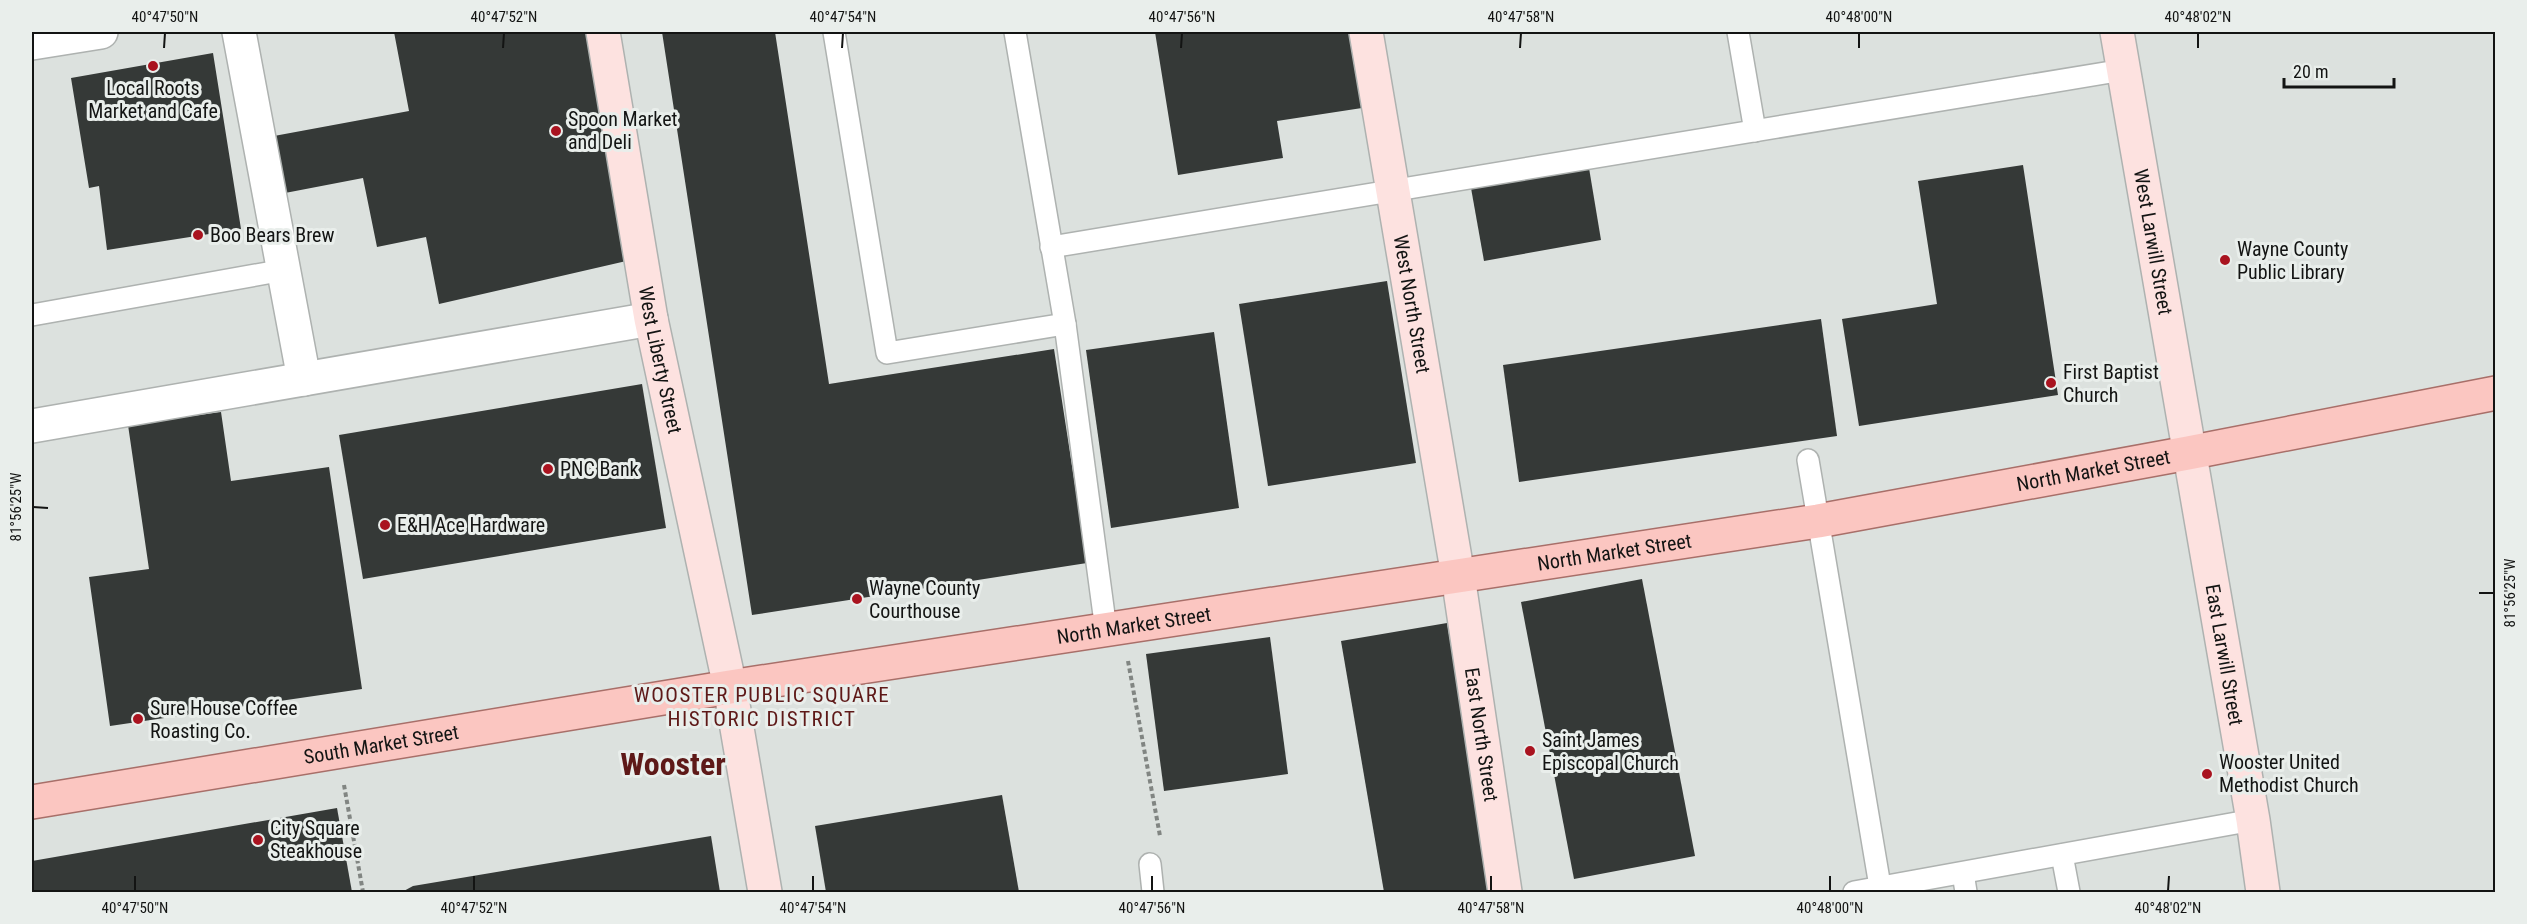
<svg xmlns="http://www.w3.org/2000/svg" width="2527" height="924" viewBox="0 0 2527 924" font-family="'Roboto Condensed',sans-serif">
	<rect width="100%" height="100%" fill="#dce1de"/>
	<g fill="#353937">
		<path d="M 394,32 L 597,32 L 635,259 L 439,304 L 426,237 L 377,247 L 363,178 L 285,193 L 274,136 L 409,111 Z"/>
		<path d="M 662,32 L 775,32 L 829,384 L 1054,349 L 1087,563 L 752,615 Z"/>
		<path d="M 1155,32 L 1350,32 L 1362,108 L 1277,121 L 1283,158 L 1178,175 Z"/>
		<path d="M 213,53 L 241,229 L 107,250 L 99,186 L 89,188 L 71,78 Z"/>
		<path d="M 2023,165 L 2058,395 L 1859,426 L 1842,319 L 1937,304 L 1918,181 Z"/>
		<path d="M 1589,168 L 1601,240 L 1484,261 L 1471,188 Z"/>
		<path d="M 1387,281 L 1416,463 L 1268,486 L 1239,304 Z"/>
		<path d="M 1821,319 L 1837,436 L 1519,482 L 1503,365 Z"/>
		<path d="M 1214,332 L 1239,508 L 1111,528 L 1086,350 Z"/>
		<path d="M 642,384 L 666,528 L 363,579 L 339,435 Z"/>
		<path d="M 221,412 L 231,481 L 329,467 L 362,689 L 110,726 L 89,577 L 149,569 L 128,425 Z"/>
		<path d="M 1642,579 L 1695,856 L 1574,879 L 1521,602 Z"/>
		<path d="M 1447,623 L 1493,892 L 1384,892 L 1341,641 Z"/>
		<path d="M 1270,637 L 1288,774 L 1164,791 L 1146,654 Z"/>
		<path d="M 1002,795 L 1019,892 L 826,892 L 815,826 Z"/>
		<path d="M 337,808 L 352,892 L 32,892 L 32,861 Z"/>
		<path d="M 711,836 L 720,892 L 402,892 L 413,886 Z"/>
	</g>
	<g fill="none" stroke-linecap="round" stroke-linejoin="round">
		<g stroke="#aeb2b0" stroke-width="24">
			<g id="lane">
				<path d="M 834,32 L 887,353 L 1065,324"/>
				<path d="M 1015,32 L 1065,324 L 1106,630"/>
				<path d="M 1738,32 L 1755,131"/>
				<path d="M 1051,247 L 2123,70"/>
				<path d="M 32,315 L 284,270"/>
				<path d="M 1808,460 L 1881,892"/>
				<path d="M 2062,855 L 2069,892"/>
				<path d="M 1150,864 L 1153,892"/>
				<path d="M 1963,873 L 1966,892"/>
				<path d="M 1854,892 L 2253,820"/>
			</g>
		</g>
		<g stroke="#aeb2b0" stroke-width="36">
			<g id="street">
				<path d="M 239,32 L 304,379"/>
				<path d="M 32,43 L 101,32"/>
				<path d="M 32,426 L 651,319"/>
			</g>
		</g>
		<g stroke="#aeb2b0" stroke-width="36">
			<g id="secondary">
				<path id="s1" d="M 603,32 L 651,319 L 730,687 L 765,892"/>
				<path id="s2" d="M 1366,32 L 1458,576 L 1505,892"/>
				<path id="s3" d="M 2117,32 L 2253,820 L 2263,892"/>
			</g>
		</g>
		<g stroke="#a86f69" stroke-width="36">
			<g id="primary">
				<path id="s4" d="M 32,802 L 730,687 L 1818,521 L 2188,453 L 2496,393"/>
			</g>
		</g>
		<g stroke="#818582" stroke-width="4" stroke-dasharray="4.5 3" stroke-linecap="butt">
			<path d="M 1128,661 L 1160,836"/>
			<path d="M 344,785 L 363,892"/>
		</g>
		<use href="#lane" stroke="#fff" stroke-width="21"/>
		<use href="#street" stroke="#fff" stroke-width="33"/>
		<use href="#secondary" stroke="#fde2e0" stroke-width="33"/>
		<use href="#primary" stroke="#fbc6c1" stroke-width="33"/>
	</g>
	<path fill="none" stroke="#131413" stroke-width="2" d="M 164,48 L 165,33M 503,48 L 504,33M 842,48 L 843,33M 1181,48 L 1182,33M 1520,48 L 1521,33M 1859,48 L 1859,33M 2198,48 L 2198,33M 33,507 L 48,508M 2479,593 L 2494,593M 135,891 L 135,876M 474,891 L 474,876M 813,891 L 813,876M 1152,891 L 1152,876M 1491,891 L 1491,876M 1830,891 L 1830,876M 2168,891 L 2169,876"/>
	<g fill="#a9131f" stroke="#e9eeeb" stroke-width="2">
		<circle cx="153" cy="66" r="6"/>
		<circle cx="556" cy="131" r="6"/>
		<circle cx="198" cy="235" r="6"/>
		<circle cx="2225" cy="260" r="6"/>
		<circle cx="2051" cy="383" r="6"/>
		<circle cx="548" cy="469" r="6"/>
		<circle cx="385" cy="525" r="6"/>
		<circle cx="857" cy="599" r="6"/>
		<circle cx="138" cy="719" r="6"/>
		<circle cx="1530" cy="751" r="6"/>
		<circle cx="2207" cy="774" r="6"/>
		<circle cx="258" cy="840" r="6"/>
	</g>
	<g text-anchor="middle" stroke-width="6" stroke-linejoin="round" paint-order="stroke">
		<g font-size="20" fill="#131413" stroke="#e9eeeb" text-anchor="start">
			<text x="153" y="95" text-anchor="middle">Local Roots<tspan x="153" dy="23">Market and Cafe</tspan></text>
			<text x="568" y="126">Spoon Market<tspan x="568" dy="23">and Deli</tspan></text>
			<text x="210" y="242">Boo Bears Brew</text>
			<text x="2237" y="256">Wayne County<tspan x="2237" dy="23">Public Library</tspan></text>
			<text x="2063" y="379">First Baptist<tspan x="2063" dy="23">Church</tspan></text>
			<text x="560" y="476">PNC Bank</text>
			<text x="397" y="532">E&amp;H Ace Hardware</text>
			<text x="869" y="595">Wayne County<tspan x="869" dy="23">Courthouse</tspan></text>
			<text x="150" y="715">Sure House Coffee<tspan x="150" dy="23">Roasting Co.</tspan></text>
			<text x="1542" y="747">Saint James<tspan x="1542" dy="23">Episcopal Church</tspan></text>
			<text x="2219" y="769">Wooster United<tspan x="2219" dy="23">Methodist Church</tspan></text>
			<text x="270" y="835">City Square<tspan x="270" dy="23">Steakhouse</tspan></text>
		</g>
		<g font-size="20" fill="#131413" stroke="#e9eeeb">
			<text dy="7" stroke="none"><textPath href="#s3" startOffset="213">West Larwill Street</textPath></text>
			<text dy="7" stroke="none"><textPath href="#s2" startOffset="276">West North Street</textPath></text>
			<text dy="7" stroke="none"><textPath href="#s1" startOffset="333">West Liberty Street</textPath></text>
			<text dy="7" stroke="none"><textPath href="#s4" startOffset="2088">North Market Street</textPath></text>
			<text dy="7" stroke="none"><textPath href="#s4" startOffset="1602">North Market Street</textPath></text>
			<text dy="7" stroke="none"><textPath href="#s4" startOffset="1116">North Market Street</textPath></text>
			<text dy="7" stroke="none"><textPath href="#s3" startOffset="632">East Larwill Street</textPath></text>
			<text dy="7" stroke="none"><textPath href="#s2" startOffset="712">East North Street</textPath></text>
			<text dy="7" stroke="none"><textPath href="#s4" startOffset="354">South Market Street</textPath></text>
		</g>
		<g font-size="21" letter-spacing="1.5" fill="#5e1918" stroke="#e9eeeb">
			<text x="762" y="702">WOOSTER PUBLIC SQUARE<tspan x="762" dy="24">HISTORIC DISTRICT</tspan></text>
		</g>
		<g font-size="32" font-weight="bold" fill="#5e1918" stroke="#e9eeeb">
			<text x="673" y="775">Wooster</text>
		</g>
	</g>
	<rect width="2527" height="924" fill="none" stroke="#e9eeeb" stroke-width="66"/>
	<path d="M2284 78v9h110v-9" fill="none" stroke="#131413" stroke-width="3"/>
	<text x="2293" y="78" font-size="18" fill="#131413" stroke="#e9eeeb" stroke-width="4.5" paint-order="stroke">20 m</text>
	<rect x="33" y="33" width="2461" height="858" fill="none" stroke="#131413" stroke-width="2"/>
	<g font-size="15" text-anchor="middle" fill="#131413">
		<text x="165" y="22">40°47'50"N</text>
		<text x="504" y="22">40°47'52"N</text>
		<text x="843" y="22">40°47'54"N</text>
		<text x="1182" y="22">40°47'56"N</text>
		<text x="1521" y="22">40°47'58"N</text>
		<text x="1859" y="22">40°48'00"N</text>
		<text x="2198" y="22">40°48'02"N</text>
		<text transform="translate(16 507) rotate(-90)" y="5">81°56'25"W</text>
		<text transform="translate(2510 593) rotate(-90)" y="5">81°56'25"W</text>
		<text x="135" y="913">40°47'50"N</text>
		<text x="474" y="913">40°47'52"N</text>
		<text x="813" y="913">40°47'54"N</text>
		<text x="1152" y="913">40°47'56"N</text>
		<text x="1491" y="913">40°47'58"N</text>
		<text x="1830" y="913">40°48'00"N</text>
		<text x="2168" y="913">40°48'02"N</text>
	</g>
</svg>
